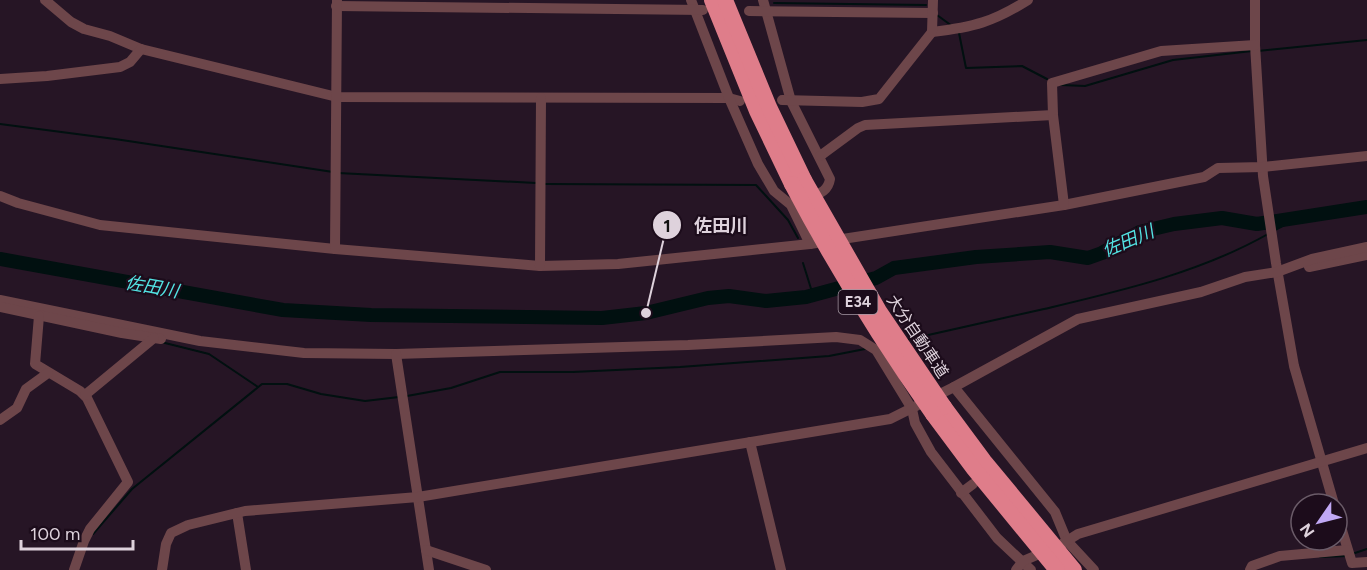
<svg xmlns="http://www.w3.org/2000/svg" width="1367" height="570" viewBox="0 0 1367 570" font-family="Figtree,'Noto Sans JP',sans-serif">
	<rect width="100%" height="100%" fill="#261525"/>
	<g fill="none" stroke-linecap="round" stroke-linejoin="round">
		<g stroke="#011010" stroke-width="2">
			<path d="M 774,3 L 926,5"/>
			<path d="M 937,15 L 952,26"/>
			<path d="M 959,33 L 966,68 L 1022,66 L 1047,79"/>
			<path d="M 1258,51 L 1367,40"/>
			<path d="M 1061,85 L 1085,86 L 1173,60 L 1252,51"/>
			<path d="M 0,124 L 115,139 L 333,172"/>
			<path d="M 338,173 L 536,183"/>
			<path d="M 545,184 L 756,185 L 788,220 L 798,238"/>
			<path d="M 1275,230 L 1296,219"/>
			<path d="M 803,263 L 813,295"/>
			<path d="M 906,340 C 952,330 998,319 1044,309 C 1120,291 1199,273 1268,234"/>
			<path d="M 161,342 L 209,354 L 258,387"/>
			<path d="M 407,396 L 451,388 L 500,372 L 573,372 L 680,367 L 829,356 L 865,349"/>
			<path d="M 93,534 L 132,489 L 262,384 L 287,384 L 321,394 L 365,401 L 399,397"/>
			<path d="M 1352,554 L 1367,549"/>
			<path d="M 1320,557 L 1347,556"/>
		</g>
		<path stroke="#011010" stroke-width="14" d="M 0,259 L 283,310 L 371,315 L 602,318 L 646,313 L 708,298 L 729,296 L 766,301 L 806,297 L 876,278 L 894,268 L 976,257 L 1050,252 L 1088,258 L 1102,253 L 1140,232 L 1174,224 L 1222,218 L 1257,224 L 1367,207"/>
		<g stroke="#6d464a" stroke-width="10">
			<path d="M 45,0 L 71,22 L 84,29 L 110,36 L 141,49 L 337,97 L 729,98 L 740,101"/>
			<path d="M 691,0 L 729,98 L 758,164 L 774,191 L 791,205 L 810,244"/>
			<path d="M 763,0 L 791,101 L 830,179 C 828,192 818,194 808,198"/>
			<path d="M 1255,0 L 1255,45 L 1263,176 L 1276,263 L 1294,366 L 1334,504"/>
			<path d="M 336,6 L 703,10"/>
			<path d="M 749,11 L 933,13"/>
			<path d="M 932,32 C 974,27 993,22 1028,0"/>
			<path d="M 0,79 L 47,76 L 120,67 L 130,62 L 141,49"/>
			<path d="M 782,100 L 862,102 L 879,99 L 932,32 L 933,0"/>
			<path d="M 820,156 L 858,128 L 865,125 L 1053,115"/>
			<path d="M 0,196 L 18,203 L 100,225 L 335,249 L 540,266 L 618,264 L 810,244 L 1064,205 L 1204,177 L 1218,168 L 1263,167 L 1367,156"/>
			<path d="M 1064,205 L 1053,115 L 1052,83 L 1161,51 L 1255,45"/>
			<path d="M 335,249 L 337,1"/>
			<path d="M 540,266 L 541,98"/>
			<path d="M 1309,267 L 1367,255"/>
			<path d="M 0,300 L 200,341 L 304,353 L 396,354 L 688,345 L 836,337 L 860,340 L 876,350 L 912,409 L 915,423 L 931,452 L 997,538 L 1031,570"/>
			<path d="M 0,307 L 122,333 L 161,339"/>
			<path d="M 39,316 L 35,364 L 80,391 L 87,398 L 128,482 L 90,529 L 84,541 L 74,570"/>
			<path d="M 396,354 L 429,570"/>
			<path d="M 954,387 L 1055,512 L 1067,541 L 1094,570"/>
			<path d="M 85,395 L 154,338"/>
			<path d="M 0,420 L 17,408 L 26,389 L 48,373"/>
			<path d="M 750,442 L 781,570"/>
			<path d="M 961,493 L 973,484"/>
			<path d="M 237,513 L 246,570"/>
			<path d="M 1337,514 L 1352,563 L 1367,562"/>
			<path d="M 1062,544 L 1078,534 L 1367,448"/>
			<path d="M 426,550 L 486,570"/>
			<path d="M 162,570 L 166,544 L 171,533 L 188,525 L 245,511 L 418,497 L 890,419 L 954,387 L 1078,319 L 1201,292 L 1245,277 L 1277,272 L 1312,259 L 1367,247"/>
			<path d="M 1016,570 L 1023,561 L 1037,555"/>
			<path d="M 1250,570 L 1252,566 L 1280,556 L 1347,550"/>
		</g>
		<g stroke="#df7d8a" stroke-width="16">
			<path d="M 712,0 L 757,111 L 792,184"/>
			<path d="M 725,0 L 769,107 L 804,180"/>
			<path d="M 944,407 L 984,461 L 1074,570"/>
			<path d="M 933,414 L 974,469 L 1057,570"/>
		</g>
		<g stroke="#df7d8a" stroke-width="16">
			<path d="M 804,180 L 879,311 L 944,407"/>
			<path d="M 792,184 C 834,264 881,340 933,414"/>
		</g>
	</g>
	<g text-anchor="middle" stroke-width="4.5" stroke-linejoin="round" paint-order="stroke">
		<rect fill="#1c0c1b" stroke="#a497a2" stroke-width="1.5" x="838.5" y="290" width="39" height="24" rx="4.5"/>
		<g font-size="15" font-weight="bold" fill="#ded2dc">
			<text x="858" y="307">E34</text>
		</g>
		<g font-size="16" fill="#ded2dc" stroke="#1c0c1b">
			<text transform="translate(918 336) rotate(56)" y="6">大分自動車道</text>
		</g>
		<g font-size="18" font-style="italic" fill="#53e3e3" stroke="#1c0c1b">
			<text transform="translate(1128 241) rotate(-23)" y="6">佐田川</text>
			<text transform="translate(152 287) rotate(10)" y="6">佐田川</text>
		</g>
	</g>
	<path fill="none" stroke="#ded2dc" stroke-width="2" d="M646 313L667 225"/>
	<g fill="#ded2dc" stroke="#1c0c1b" stroke-width="2">
		<circle cx="646" cy="313" r="6"/>
		<circle cx="667" cy="225" r="15"/>
	</g>
	<g font-size="18" text-anchor="middle" font-weight="bold" fill="#111">
		<text x="667" y="232">1</text>
	</g>
	<g font-size="18" text-anchor="middle" font-weight="bold" fill="#ded2dc" stroke="#1c0c1b" stroke-width="4.5" stroke-linejoin="round" paint-order="stroke">
		<text x="721" y="232">佐田川</text>
	</g>
	<g transform="translate(1319 522) rotate(235)"><circle r="28" fill="#1c0c1b" stroke="#6a5b68" stroke-width="1.5"/>
	<path d="M0-4.5L10 22L0 15L-10 22Z" fill="#c0a8f4"/>
	<text y="-9" font-size="16" font-weight="bold" text-anchor="middle" fill="#ded2dc">N</text>
	</g>
	<path d="M21 540v9h112v-9" fill="none" stroke="#ded2dc" stroke-width="3"/>
	<text x="30" y="540" font-size="18" fill="#ded2dc" stroke="#1c0c1b" stroke-width="4.5" paint-order="stroke">100 m</text>
</svg>
